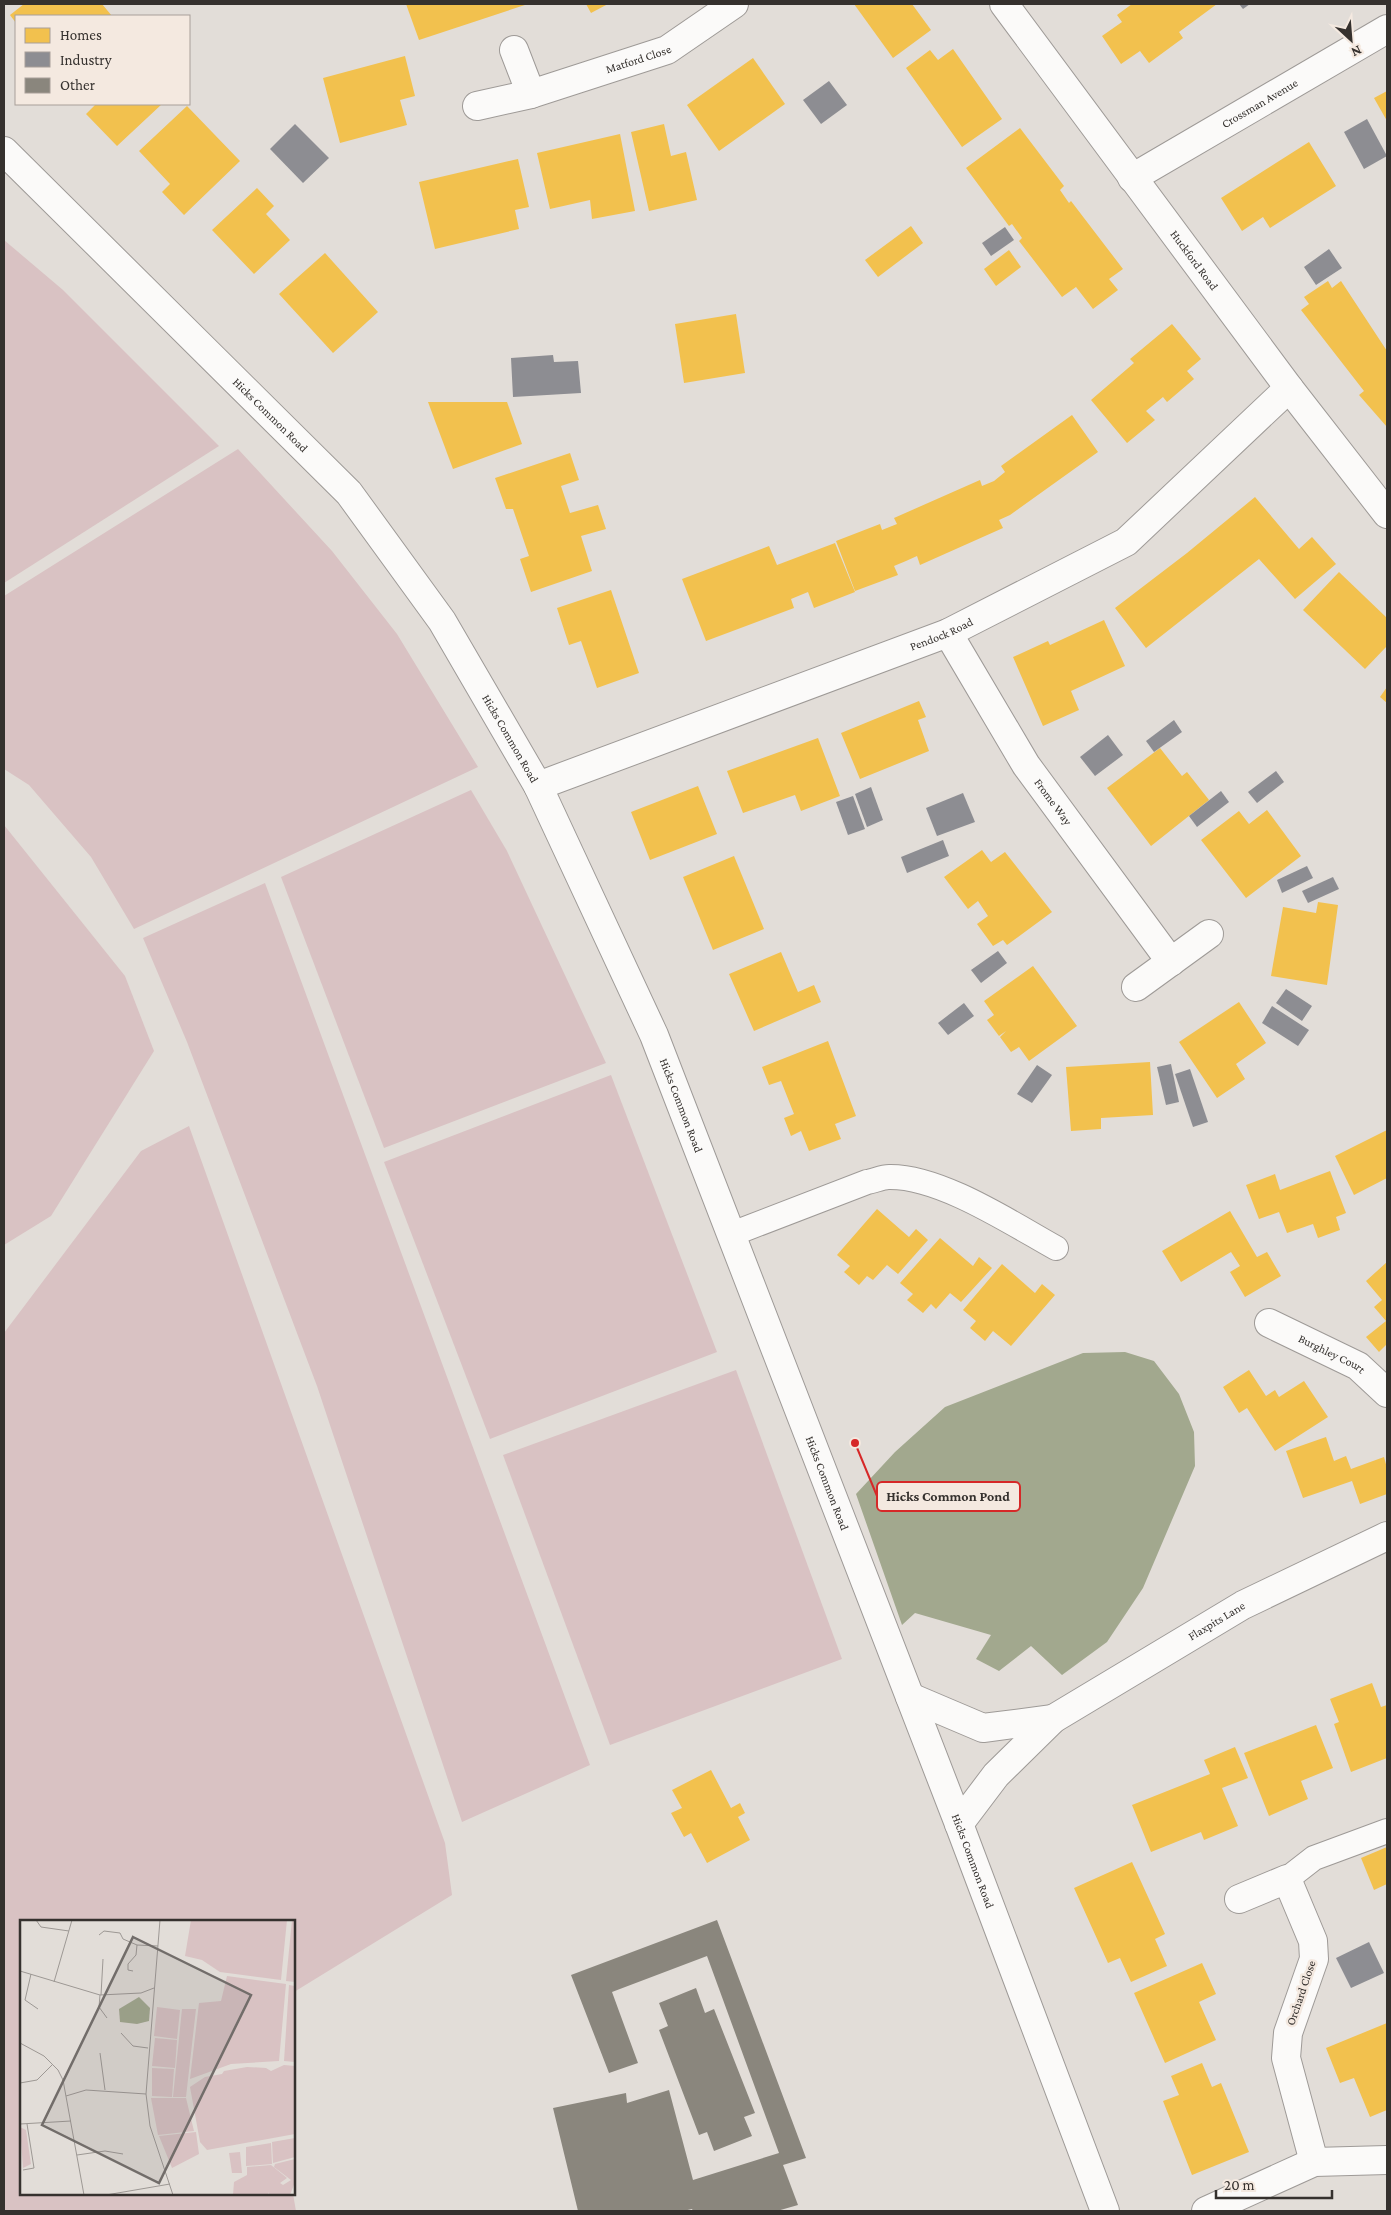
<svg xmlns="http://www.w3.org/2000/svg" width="1391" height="2215" viewBox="0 0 1391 2215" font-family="'Crimson Pro',serif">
	<rect width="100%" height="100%" fill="#e2ddd8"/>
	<g fill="#d9c2c3">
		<path d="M 4,240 L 63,290 L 219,446 L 4,583 Z"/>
		<path d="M 238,449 L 332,551 L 397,634 L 478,767 L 134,929 L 91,857 L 29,785 L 4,769 L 4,596 Z"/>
		<path d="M 471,790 L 507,851 L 606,1063 L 384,1148 L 281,877 Z"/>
		<path d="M 4,825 L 125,976 L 154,1051 L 51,1216 L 4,1245 Z"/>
		<path d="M 265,883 L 590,1765 L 462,1822 L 317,1386 L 187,1042 L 143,938 Z"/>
		<path d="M 611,1075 L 717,1352 L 490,1439 L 384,1162 Z"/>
		<path d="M 189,1126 L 445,1843 L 452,1895 L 294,1992 L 294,1921 L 21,1921 L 21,2194 L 293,2194 L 296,2211 L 4,2211 L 4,1333 L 141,1151 Z"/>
		<path d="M 736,1370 L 842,1659 L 610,1745 L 503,1455 Z"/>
	</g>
	<path fill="#a2a88e" d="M 1125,1352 L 1154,1361 L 1179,1394 L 1194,1432 L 1195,1466 L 1143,1588 L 1107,1642 L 1062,1675 L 1031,1646 L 999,1671 L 976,1659 L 991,1635 L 915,1613 L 902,1625 L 856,1494 L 895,1452 L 945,1407 L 1083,1353 Z"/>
	<g fill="#f2c14e">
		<path d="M 24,4 L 102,4 L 112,16 L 16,16 L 16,23 L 10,15 Z"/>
		<path d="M 406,4 L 528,4 L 419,40 Z"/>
		<path d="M 586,4 L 608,4 L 591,13 Z"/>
		<path d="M 854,4 L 912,4 L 931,30 L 893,58 Z"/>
		<path d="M 1132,4 L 1217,4 L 1179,32 L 1183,38 L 1149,63 L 1140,51 L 1121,64 L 1102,36 L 1122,22 L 1117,15 Z"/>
		<path d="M 953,49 L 1002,119 L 962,147 L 906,68 L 930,50 L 938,60 Z"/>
		<path d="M 405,56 L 415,96 L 400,100 L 407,125 L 340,143 L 323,78 Z"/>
		<path d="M 753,58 L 785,104 L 719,151 L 687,105 Z"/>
		<path d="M 1387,91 L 1387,121 L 1374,98 Z"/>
		<path d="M 93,104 L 162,104 L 117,146 L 86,114 L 95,105 Z"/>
		<path d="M 187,106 L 240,161 L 184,215 L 162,192 L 170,184 L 139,151 Z"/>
		<path d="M 664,124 L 671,156 L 686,152 L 697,200 L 649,211 L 631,132 Z"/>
		<path d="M 1020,128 L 1064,186 L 1060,190 L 1069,203 L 1071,201 L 1123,269 L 1109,279 L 1118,290 L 1093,309 L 1076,287 L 1062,297 L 1019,241 L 1022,238 L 1012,224 L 1009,226 L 966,168 Z"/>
		<path d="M 620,134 L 635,211 L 592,219 L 590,200 L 550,209 L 537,153 Z"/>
		<path d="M 1309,142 L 1336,186 L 1270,228 L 1263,217 L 1242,231 L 1221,198 Z"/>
		<path d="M 518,159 L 529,207 L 515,210 L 519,229 L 435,249 L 419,182 Z"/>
		<path d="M 257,188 L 274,206 L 266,214 L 290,240 L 254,274 L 212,230 Z"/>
		<path d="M 911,226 L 923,243 L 878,277 L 865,260 Z"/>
		<path d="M 1009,250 L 1021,267 L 996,286 L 984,269 Z"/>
		<path d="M 325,253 L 378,312 L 333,353 L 279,294 Z"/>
		<path d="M 1328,281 L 1332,288 L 1341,281 L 1387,351 L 1387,427 L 1359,395 L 1364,391 L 1301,310 L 1309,304 L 1304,297 Z"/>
		<path d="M 736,314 L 745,373 L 684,383 L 675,324 Z"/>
		<path d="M 1172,324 L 1201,359 L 1187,371 L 1194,379 L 1167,402 L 1163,397 L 1146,411 L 1155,420 L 1127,443 L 1091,400 L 1134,363 L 1130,359 Z"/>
		<path d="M 428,402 L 507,402 L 522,444 L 453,469 Z"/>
		<path d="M 1072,415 L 1098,452 L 1010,515 L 999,520 L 1003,528 L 920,565 L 917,556 L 906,561 L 894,566 L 898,575 L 855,591 L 836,541 L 880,524 L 882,530 L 897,524 L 894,518 L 980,480 L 982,486 L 994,481 L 1005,472 L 1001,466 Z"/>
		<path d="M 570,453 L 579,480 L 561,486 L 570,513 L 598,505 L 606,529 L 581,536 L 592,571 L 531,592 L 520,559 L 529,556 L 513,509 L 506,509 L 495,478 Z"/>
		<path d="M 1255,497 L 1299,549 L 1312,537 L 1336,564 L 1295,599 L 1259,559 L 1146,648 L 1115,608 L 1187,553 Z"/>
		<path d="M 835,543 L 855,592 L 814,608 L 808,592 L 791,599 L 794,608 L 706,641 L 682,579 L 769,546 L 777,565 Z"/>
		<path d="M 1339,572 L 1387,618 L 1387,646 L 1365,669 L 1303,610 Z"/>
		<path d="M 611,590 L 639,673 L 597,688 L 581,641 L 569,645 L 557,608 Z"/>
		<path d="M 1104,620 L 1125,666 L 1071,691 L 1079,710 L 1043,726 L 1013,657 L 1048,641 L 1050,645 Z"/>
		<path d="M 1387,687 L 1387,703 L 1380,697 Z"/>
		<path d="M 919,701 L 926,717 L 918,720 L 929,751 L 860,779 L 841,733 Z"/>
		<path d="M 818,738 L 840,796 L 801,811 L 795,795 L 743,813 L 727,771 Z"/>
		<path d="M 1160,748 L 1182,776 L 1187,772 L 1209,800 L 1151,846 L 1107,788 Z"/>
		<path d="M 698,786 L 717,834 L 650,860 L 631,812 Z"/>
		<path d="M 1267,810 L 1301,856 L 1246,898 L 1201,840 L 1239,811 L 1249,824 Z"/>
		<path d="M 982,850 L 991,862 L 1005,852 L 1052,912 L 1007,945 L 1003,940 L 993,946 L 977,924 L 988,916 L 978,901 L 968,909 L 944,877 Z"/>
		<path d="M 734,856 L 764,929 L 713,950 L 683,877 Z"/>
		<path d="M 1318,902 L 1338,905 L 1327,985 L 1271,976 L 1283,907 L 1316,913 Z"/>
		<path d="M 781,952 L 798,992 L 814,985 L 821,1002 L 754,1031 L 729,974 Z"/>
		<path d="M 1033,966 L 1077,1026 L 1029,1061 L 1019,1047 L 1011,1052 L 1000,1037 L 1006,1031 L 999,1036 L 987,1020 L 994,1015 L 984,1001 Z"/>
		<path d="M 1239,1002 L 1266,1043 L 1236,1064 L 1245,1079 L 1217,1098 L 1179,1042 Z"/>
		<path d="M 828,1041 L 856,1116 L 835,1124 L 841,1139 L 809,1151 L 801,1131 L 791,1136 L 784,1118 L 794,1114 L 781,1081 L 769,1085 L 762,1067 Z"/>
		<path d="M 1150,1062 L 1153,1115 L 1101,1118 L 1101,1129 L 1071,1131 L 1066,1067 Z"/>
		<path d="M 1387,1130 L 1387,1178 L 1354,1195 L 1335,1156 Z"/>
		<path d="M 1330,1171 L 1346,1213 L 1336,1217 L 1340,1230 L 1318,1238 L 1313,1224 L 1287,1233 L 1279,1212 L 1259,1219 L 1246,1185 L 1275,1174 L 1280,1190 Z"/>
		<path d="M 877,1209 L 909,1237 L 916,1229 L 928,1240 L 898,1274 L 887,1265 L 873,1280 L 867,1276 L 859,1285 L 844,1272 L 850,1266 L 837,1255 Z"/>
		<path d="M 1230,1211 L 1257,1257 L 1267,1252 L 1281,1276 L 1245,1297 L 1230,1272 L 1240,1266 L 1231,1252 L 1181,1282 L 1162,1251 Z"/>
		<path d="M 940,1238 L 973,1266 L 979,1257 L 992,1268 L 961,1302 L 950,1293 L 936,1309 L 931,1304 L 923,1313 L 907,1300 L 913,1294 L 900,1283 Z"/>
		<path d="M 1387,1262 L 1387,1344 L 1379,1352 L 1366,1337 L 1386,1321 L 1374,1307 L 1382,1300 L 1366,1281 Z"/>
		<path d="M 1002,1264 L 1035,1293 L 1042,1284 L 1055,1295 L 1011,1346 L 993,1331 L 985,1341 L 970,1328 L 976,1321 L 963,1310 Z"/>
		<path d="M 1249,1370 L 1266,1396 L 1275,1390 L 1279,1397 L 1304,1381 L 1328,1417 L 1275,1451 L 1247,1408 L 1239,1413 L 1223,1387 Z"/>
		<path d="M 1326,1437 L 1334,1461 L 1346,1456 L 1351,1469 L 1384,1457 L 1387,1468 L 1387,1494 L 1360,1504 L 1352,1481 L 1303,1498 L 1286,1451 Z"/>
		<path d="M 1372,1683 L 1381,1707 L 1387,1705 L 1387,1758 L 1351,1772 L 1334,1724 L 1339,1722 L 1330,1699 Z"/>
		<path d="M 1316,1725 L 1333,1768 L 1301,1781 L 1308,1799 L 1269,1816 L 1244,1753 Z"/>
		<path d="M 1235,1747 L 1248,1778 L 1222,1788 L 1238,1826 L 1204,1840 L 1201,1832 L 1151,1852 L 1132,1805 L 1210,1774 L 1204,1760 Z"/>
		<path d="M 711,1770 L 731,1808 L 740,1803 L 745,1813 L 738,1817 L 750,1840 L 707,1863 L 691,1833 L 684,1837 L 671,1813 L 682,1808 L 672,1790 Z"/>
		<path d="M 1387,1847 L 1387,1884 L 1374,1890 L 1361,1858 Z"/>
		<path d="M 1132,1862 L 1165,1934 L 1155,1939 L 1167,1966 L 1131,1982 L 1120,1958 L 1108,1963 L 1074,1888 Z"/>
		<path d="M 1202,1963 L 1216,1994 L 1199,2002 L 1216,2040 L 1165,2063 L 1134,1993 Z"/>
		<path d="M 1387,2023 L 1387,2110 L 1370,2117 L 1354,2078 L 1340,2083 L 1326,2048 Z"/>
		<path d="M 1202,2063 L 1212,2087 L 1221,2083 L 1249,2152 L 1192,2175 L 1163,2101 L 1179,2095 L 1171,2076 Z"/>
	</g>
	<g fill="#8d8d92">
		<path d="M 1239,4 L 1250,4 L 1243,9 Z"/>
		<path d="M 829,81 L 847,105 L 821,124 L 803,100 Z"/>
		<path d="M 1367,119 L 1387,156 L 1364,169 L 1344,132 Z"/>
		<path d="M 295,124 L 329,158 L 303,183 L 270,149 Z"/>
		<path d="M 1005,227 L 1014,240 L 991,256 L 982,243 Z"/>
		<path d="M 1329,249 L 1342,268 L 1316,285 L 1304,267 Z"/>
		<path d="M 553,355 L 554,362 L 578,361 L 581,393 L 513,397 L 511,358 Z"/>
		<path d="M 1174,720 L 1182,732 L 1154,752 L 1146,741 Z"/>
		<path d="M 1108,735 L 1123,755 L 1095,776 L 1080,757 Z"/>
		<path d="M 1276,771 L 1284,782 L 1257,803 L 1248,792 Z"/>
		<path d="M 871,787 L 883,820 L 867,827 L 855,794 Z"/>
		<path d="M 1221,791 L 1229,802 L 1197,827 L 1189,816 Z"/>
		<path d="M 963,793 L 975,822 L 937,836 L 926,808 Z"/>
		<path d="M 853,796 L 865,829 L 848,835 L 836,802 Z"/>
		<path d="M 943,840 L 949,856 L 907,873 L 901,857 Z"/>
		<path d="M 1307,866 L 1313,878 L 1282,893 L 1277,880 Z"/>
		<path d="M 1333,877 L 1339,889 L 1308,903 L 1302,891 Z"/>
		<path d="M 998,951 L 1007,963 L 981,983 L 971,970 Z"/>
		<path d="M 1286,989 L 1312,1006 L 1302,1021 L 1276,1003 Z"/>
		<path d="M 964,1003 L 974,1016 L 948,1035 L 938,1023 Z"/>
		<path d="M 1272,1006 L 1309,1030 L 1298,1046 L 1262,1023 Z"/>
		<path d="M 1171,1064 L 1179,1102 L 1166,1105 L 1157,1067 Z"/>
		<path d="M 1037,1065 L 1052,1075 L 1032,1103 L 1017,1094 Z"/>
		<path d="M 1190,1069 L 1208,1122 L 1193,1127 L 1175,1074 Z"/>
		<path d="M 1369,1942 L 1384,1973 L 1351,1988 L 1336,1958 Z"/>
	</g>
	<g fill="#8a867d">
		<path d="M 717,1920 L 806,2158 L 783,2165 L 798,2205 L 777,2211 L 693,2211 L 692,2209 L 683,2211 L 578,2211 L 553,2108 L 626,2093 L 627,2103 L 669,2090 L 693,2180 L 779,2153 L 707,1956 L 612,1992 L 638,2063 L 609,2073 L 571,1975 Z"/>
		<path d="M 696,1988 L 705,2013 L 714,2009 L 755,2113 L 744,2117 L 752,2136 L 714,2151 L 707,2132 L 699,2135 L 659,2030 L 668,2026 L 659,2003 Z"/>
	</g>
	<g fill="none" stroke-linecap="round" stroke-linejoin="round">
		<g stroke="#9e9a97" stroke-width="26">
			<g id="lane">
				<path d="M 732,1234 L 867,1182 C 874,1181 882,1177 889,1177 C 940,1176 1011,1223 1056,1248"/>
				<path d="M 1287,1879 L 1314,1858 L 1387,1831"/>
			</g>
		</g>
		<g stroke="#9e9a97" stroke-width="30">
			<g id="street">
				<path id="s1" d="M 1004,4 L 1289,388 L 1387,514"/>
				<path d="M 514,50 L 531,94"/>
				<path id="s2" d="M 477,106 L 531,94 L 667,50 L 734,4"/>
				<path id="s3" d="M 1132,178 L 1387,29"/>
				<path id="s4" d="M 948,633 L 1026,765 L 1171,962"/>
				<path id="s5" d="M 538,786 L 948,633 L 1126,542 L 1289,388"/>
				<path d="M 1136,987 L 1209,934"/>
				<path id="s6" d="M 1269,1323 L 1358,1366 L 1387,1393"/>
				<path d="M 910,1697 L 983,1728 L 1053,1719"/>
				<path id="s7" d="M 959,1824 L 996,1775 L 1053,1719 L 1243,1605 L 1387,1536"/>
				<path d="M 1239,1899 L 1287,1879 L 1313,1941 L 1314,1959 L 1288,2033 L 1286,2058 L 1314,2162"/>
				<path d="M 1206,2211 L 1314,2162 L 1387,2160"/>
			</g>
		</g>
		<g stroke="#9e9a97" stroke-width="30">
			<g id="secondary">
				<path id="s8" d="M 4,151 L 349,493 L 442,621 L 538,786 L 654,1035 L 959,1824 L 1105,2211"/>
			</g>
		</g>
		<use href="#lane" stroke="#fbfaf9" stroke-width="24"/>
		<use href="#street" stroke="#fbfaf9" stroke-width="28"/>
		<use href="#secondary" stroke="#fbfaf9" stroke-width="28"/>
	</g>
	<g text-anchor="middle" stroke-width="5" stroke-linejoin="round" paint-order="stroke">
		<g font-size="12" fill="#35312e" stroke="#f4e9e0">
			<text dy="4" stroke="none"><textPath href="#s2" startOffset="168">Matford Close</textPath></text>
			<text dy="4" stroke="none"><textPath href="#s3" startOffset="148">Crossman Avenue</textPath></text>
			<text dy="4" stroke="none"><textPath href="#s1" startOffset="319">Huckford Road</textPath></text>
			<text dy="4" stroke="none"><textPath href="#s8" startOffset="375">Hicks Common Road</textPath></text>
			<text dy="4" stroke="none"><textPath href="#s5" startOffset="431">Pendock Road</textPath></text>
			<text dy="4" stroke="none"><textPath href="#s8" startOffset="780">Hicks Common Road</textPath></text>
			<text dy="4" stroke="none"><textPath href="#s4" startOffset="199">Frome Way</textPath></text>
			<text dy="4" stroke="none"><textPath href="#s8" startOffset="1185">Hicks Common Road</textPath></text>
			<text dy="4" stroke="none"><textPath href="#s6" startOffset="70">Burghley Court</textPath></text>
			<text dy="4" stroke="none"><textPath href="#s8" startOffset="1590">Hicks Common Road</textPath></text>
			<text dy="4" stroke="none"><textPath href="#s7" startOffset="332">Flaxpits Lane</textPath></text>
			<text dy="4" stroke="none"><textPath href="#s8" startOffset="1995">Hicks Common Road</textPath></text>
			<text transform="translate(1301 1993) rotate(-71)" y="4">Orchard Close</text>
		</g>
	</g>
	<g transform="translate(20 1920)">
		<rect width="275" height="275" fill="#e2ddd8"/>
		<path d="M 171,0 L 267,0 L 261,60 L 200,52 L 182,40 L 165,36 ZM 272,0 L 275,0 L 275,62 L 266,61 ZM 207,56 L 266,64 L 259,141 L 211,144 L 170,159 L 179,83 L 201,81 ZM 269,65 L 275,66 L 275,142 L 264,141 ZM 137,87 L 160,90 L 157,119 L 134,116 ZM 162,89 L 176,89 L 166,177 L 153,177 ZM 135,118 L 157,120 L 155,148 L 132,146 ZM 264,145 L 275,146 L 275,214 L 187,230 L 180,222 L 170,167 L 185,157 L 202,154 L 204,151 L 227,147 L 246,148 L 251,151 ZM 132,148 L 154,149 L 152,177 L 132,176 ZM 131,178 L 166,178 L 174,211 L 138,215 ZM 0,207 L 6,210 L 11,244 L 3,248 ZM 176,212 L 179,234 L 152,248 L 139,216 ZM 275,218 L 275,237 L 253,243 L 252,222 ZM 251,223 L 252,244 L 226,246 L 226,227 ZM 220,232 L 222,253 L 212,253 L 209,233 ZM 275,239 L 275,262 L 270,275 L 249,275 L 249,272 L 248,275 L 213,275 L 214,262 L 227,255 L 227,247 L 251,245 L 267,258 L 260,263 L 263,265 L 271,260 L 254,247 L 255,244 Z" fill="#d9c2c3"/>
		<path d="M 119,77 L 130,88 L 129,101 L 117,104 L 100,102 L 99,89 Z" fill="#a2a88e"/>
		<path fill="none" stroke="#9d9894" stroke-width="1" d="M 16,0 L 21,7 L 49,11M 140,0 L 126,174 L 130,206 L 153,275M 79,15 L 84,11 L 100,13 L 103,19 L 117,25 L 138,26M 0,51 L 80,75 L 121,73 L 134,68M 113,51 L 108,50 L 108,44 L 116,35 L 117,25M 11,54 L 5,80 L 18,89M 34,62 L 52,0M 80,75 L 79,87 L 87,98M 81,75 L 83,39M 101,113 L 113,126 L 128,128M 0,123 L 24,136 L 38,150 L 43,160 L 64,275M 80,133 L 85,170M 0,163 L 17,160 L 33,144M 46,176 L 66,170 L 126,174M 0,204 L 51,201M 57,235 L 85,231 L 103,234M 3,250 L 14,248 L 7,204M 86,275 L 150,264"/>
		<path fill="#726d6a" fill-opacity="0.15" stroke="#726d6a" stroke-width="2.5" d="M 113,17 L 231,75 L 139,263 L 22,205 Z"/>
		<rect width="275" height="275" fill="none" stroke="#35312e" stroke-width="2.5"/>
	</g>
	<path fill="none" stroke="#d62828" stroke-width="2" d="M855 1443L877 1496"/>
	<circle fill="#d62828" stroke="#f4e9e0" stroke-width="2" cx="855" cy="1443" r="5"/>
	<rect fill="#f4e9e0" stroke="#d62828" stroke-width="2" x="877" y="1482" width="143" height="29" rx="5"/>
	<g font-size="14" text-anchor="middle" font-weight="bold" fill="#35312e">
		<text x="948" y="1501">Hicks Common Pond</text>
	</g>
	<rect width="1391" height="2215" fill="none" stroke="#35312e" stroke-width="10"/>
	<rect x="15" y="15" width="175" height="90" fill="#f4e9e0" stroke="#a89f99"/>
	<rect x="25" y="28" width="25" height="15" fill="#f2c14e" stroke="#a89f99"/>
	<text x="60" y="40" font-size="15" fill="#35312e">Homes</text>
	<rect x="25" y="52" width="25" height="15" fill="#8d8d92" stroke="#a89f99"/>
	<text x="60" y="65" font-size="15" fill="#35312e">Industry</text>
	<rect x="25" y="78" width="25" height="15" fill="#8a867d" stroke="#a89f99"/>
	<text x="60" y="90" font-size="15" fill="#35312e">Other</text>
	<g transform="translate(1351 40) rotate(154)" stroke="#f4e9e0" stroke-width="4" paint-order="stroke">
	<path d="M0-4L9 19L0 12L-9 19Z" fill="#35312e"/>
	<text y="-8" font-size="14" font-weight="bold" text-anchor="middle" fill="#35312e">N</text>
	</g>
	<path d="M1216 2190v8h116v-8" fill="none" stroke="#35312e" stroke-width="2.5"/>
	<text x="1224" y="2190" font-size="15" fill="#35312e" stroke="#f4e9e0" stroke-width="4" paint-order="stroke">20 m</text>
</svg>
